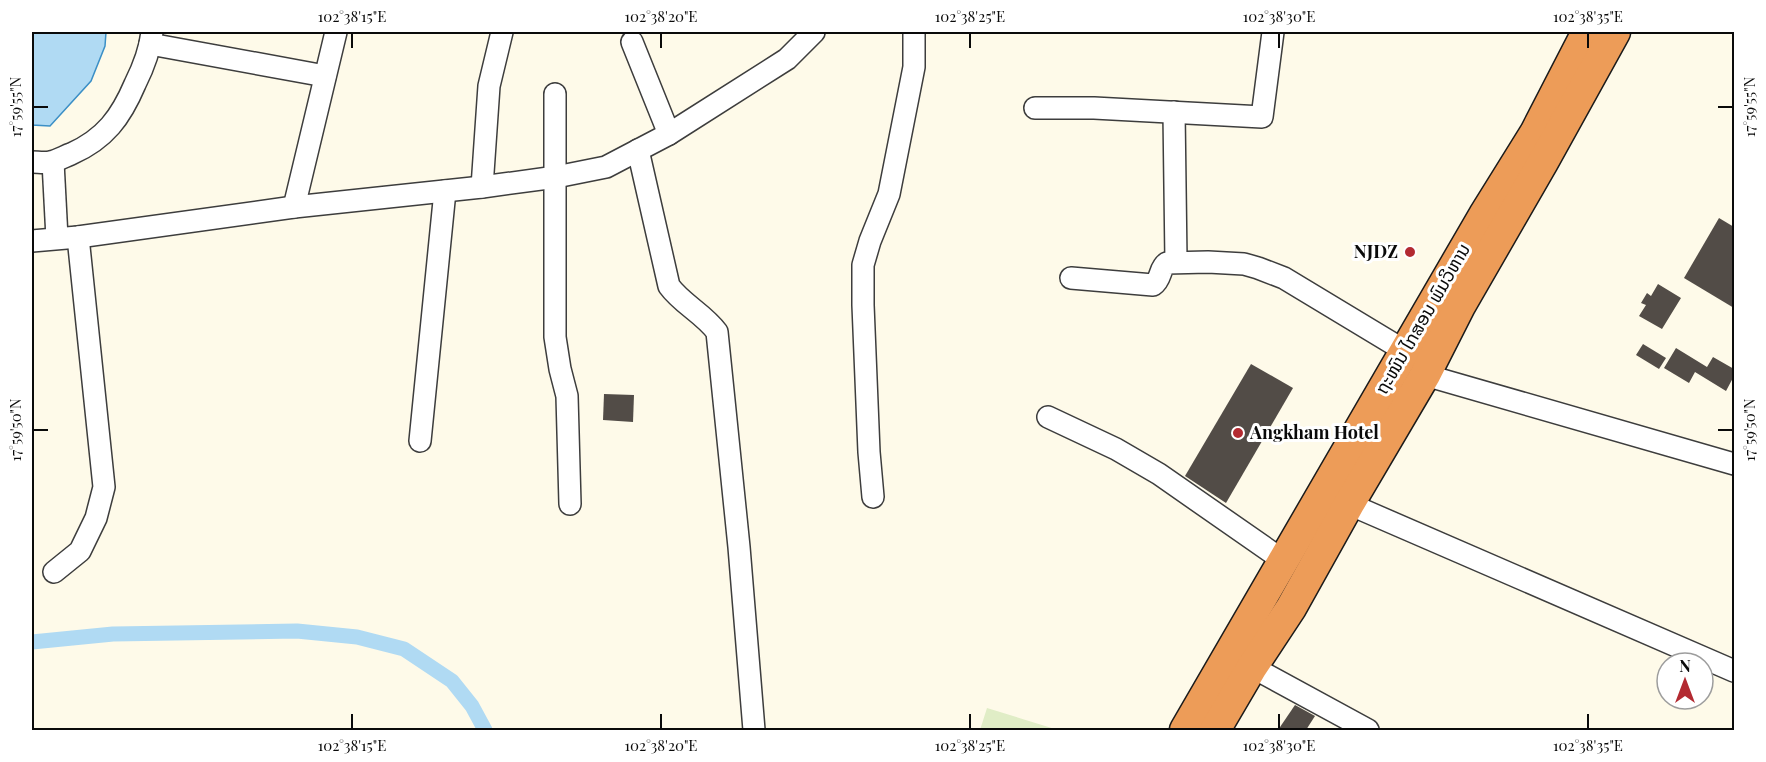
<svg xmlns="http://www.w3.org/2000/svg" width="1766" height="762" viewBox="0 0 1766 762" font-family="'Playfair Display','Noto Sans Lao',serif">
	<rect width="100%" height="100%" fill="#fefae9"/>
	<path fill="#e0edc6" d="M 987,708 L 1058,730 L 980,730 Z"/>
	<path fill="#b0daf3" stroke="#3b8fc6" stroke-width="1.5" d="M 32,32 L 106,32 L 105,46 L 91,81 L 50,126 L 32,125 Z"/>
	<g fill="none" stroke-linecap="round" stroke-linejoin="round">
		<path stroke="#b0daf3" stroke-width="15" d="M 32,642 L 113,634 L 297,631 L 357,637 L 404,649 L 452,681 L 472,706 L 485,730"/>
	</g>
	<g fill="#524c47">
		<path d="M 1719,218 L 1734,227 L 1734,308 L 1684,278 Z"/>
		<path d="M 1658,284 L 1681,298 L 1662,329 L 1639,316 L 1646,305 L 1641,303 L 1647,293 L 1651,296 Z"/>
		<path d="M 1643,344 L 1666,358 L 1659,369 L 1636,355 Z"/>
		<path d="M 1676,348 L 1707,367 L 1713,357 L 1734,369 L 1734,376 L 1726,391 L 1695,372 L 1689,383 L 1664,368 Z"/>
		<path d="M 1251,364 L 1293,388 L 1226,503 L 1185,476 Z"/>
		<path d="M 604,394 L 634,395 L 633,422 L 603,420 Z"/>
		<path d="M 1295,705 L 1315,716 L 1306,730 L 1278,730 Z"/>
	</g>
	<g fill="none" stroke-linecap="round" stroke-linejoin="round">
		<g stroke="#3d3d3d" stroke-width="24">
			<g id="minor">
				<path d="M 632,42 L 669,134"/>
				<path d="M 150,44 L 325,76"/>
				<path d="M 555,94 L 555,337 L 560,369 L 567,396 L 570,504"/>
				<path d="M 1035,108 L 1094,108 L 1262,117 L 1273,32"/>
				<path d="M 1174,112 L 1176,261"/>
				<path d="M 638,150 L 669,286 C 682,304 704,314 717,332 L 739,547 L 754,730"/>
				<path d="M 32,162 C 38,162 44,163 50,162 C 57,161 65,156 71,154 C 105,139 121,117 135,84 C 143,68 150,50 152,32"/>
				<path d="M 53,162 L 57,238"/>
				<path d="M 482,187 L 489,86 L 502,32"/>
				<path d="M 294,207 L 336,32"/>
				<path d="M 32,241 L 78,237 L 294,207 L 482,187 L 556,177 L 606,167 L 669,134 L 787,59 L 814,32"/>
				<path d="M 1071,278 L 1153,285 C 1162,279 1159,268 1167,263 L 1208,262 L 1244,264 L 1258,268 L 1284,278 L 1405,351"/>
				<path d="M 1425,375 L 1734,464"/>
				<path d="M 1048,417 L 1116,449 L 1159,474 L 1284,561"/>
				<path d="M 420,441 L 445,191"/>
				<path d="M 873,497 L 869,452 L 863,305 L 863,265 L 870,241 L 889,194 L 914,67 L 914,32"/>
				<path d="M 1349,504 L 1734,671"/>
				<path d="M 54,572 L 80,551 L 96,518 L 104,487 L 78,237"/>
				<path d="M 1252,667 L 1368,730"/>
			</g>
		</g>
		<g stroke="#1b1b1b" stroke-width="33">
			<g id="highway">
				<path d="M 1185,730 L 1484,215 L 1535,133 L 1587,32"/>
				<path d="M 1215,730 L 1252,667 L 1291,608 L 1349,504 L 1425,375 L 1460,306 L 1543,162 L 1615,32"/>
			</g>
		</g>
		<use href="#minor" stroke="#fff" stroke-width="21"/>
		<use href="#highway" stroke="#ed9c58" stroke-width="30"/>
	</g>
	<path fill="none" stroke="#0a0a0a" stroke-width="2" d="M 352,33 L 352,48M 661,33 L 661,48M 970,33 L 970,48M 1279,33 L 1279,48M 1588,33 L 1588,48M 33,107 L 48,107M 1718,107 L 1733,107M 33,430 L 48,430M 1718,430 L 1733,430M 352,714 L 352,729M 661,714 L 661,729M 970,714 L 970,729M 1279,714 L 1279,729M 1588,714 L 1588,729"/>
	<g fill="#b32a31" stroke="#fff" stroke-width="2">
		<circle cx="1410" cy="252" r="6"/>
		<circle cx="1238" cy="433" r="6"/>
	</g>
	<g text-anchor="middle" stroke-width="6" stroke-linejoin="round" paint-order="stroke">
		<g font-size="18" font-weight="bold" fill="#0a0a0a" stroke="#fff" text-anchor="end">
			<text x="1398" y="258">NJDZ</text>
			<text x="1250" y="439" text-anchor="start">Angkham Hotel</text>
		</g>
		<g font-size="18" fill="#0a0a0a" stroke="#fff">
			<text transform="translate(1423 319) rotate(-60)" y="6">ຖະໜົນ ໄກສອນ ພົມວິຫານ</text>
		</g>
	</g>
	<rect width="1766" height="762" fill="none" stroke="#ffffff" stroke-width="66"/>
	<g transform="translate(1685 681)"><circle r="28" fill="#ffffff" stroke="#9d9d9d" stroke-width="1.5"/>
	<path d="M0-4.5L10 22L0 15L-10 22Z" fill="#b32a31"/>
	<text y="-9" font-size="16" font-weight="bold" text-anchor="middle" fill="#0a0a0a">N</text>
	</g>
	<rect x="33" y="33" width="1700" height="696" fill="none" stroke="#0a0a0a" stroke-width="2"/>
	<g font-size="15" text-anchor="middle" fill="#0a0a0a">
		<text x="352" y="22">102°38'15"E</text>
		<text x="661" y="22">102°38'20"E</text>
		<text x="970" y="22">102°38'25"E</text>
		<text x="1279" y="22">102°38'30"E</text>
		<text x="1588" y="22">102°38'35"E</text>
		<text transform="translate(16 107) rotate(-90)" y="5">17°59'55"N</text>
		<text transform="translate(1750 107) rotate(-90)" y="5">17°59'55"N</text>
		<text transform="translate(16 430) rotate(-90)" y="5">17°59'50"N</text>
		<text transform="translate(1750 430) rotate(-90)" y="5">17°59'50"N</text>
		<text x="352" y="751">102°38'15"E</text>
		<text x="661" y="751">102°38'20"E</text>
		<text x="970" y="751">102°38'25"E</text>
		<text x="1279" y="751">102°38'30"E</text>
		<text x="1588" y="751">102°38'35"E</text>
	</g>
</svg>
